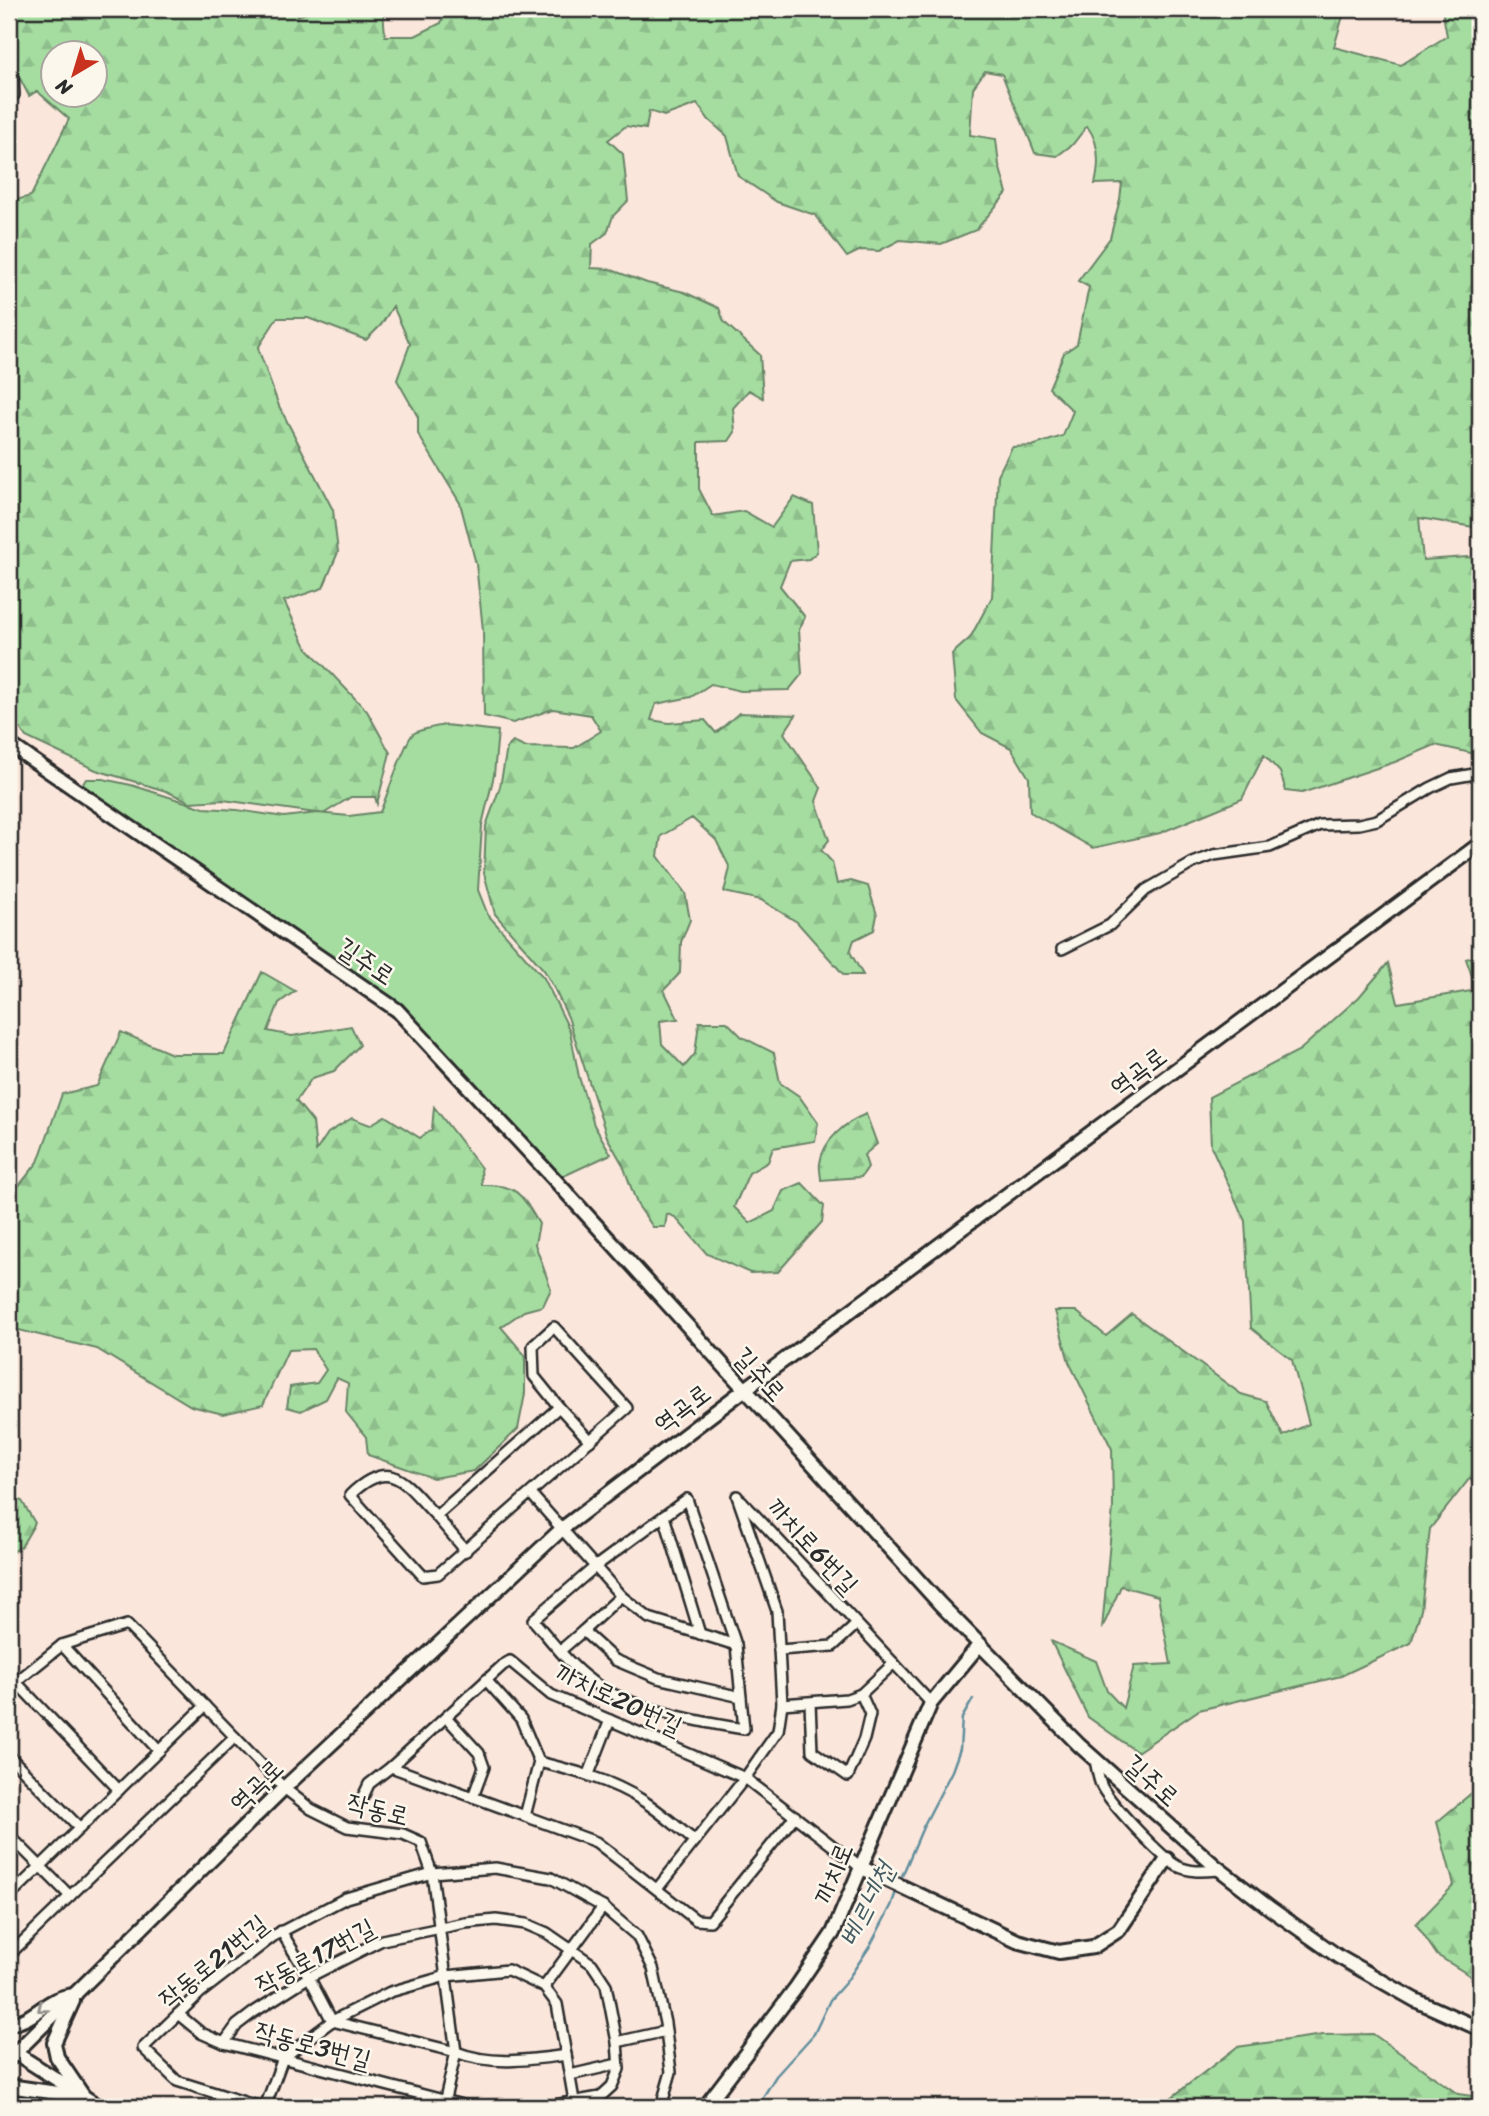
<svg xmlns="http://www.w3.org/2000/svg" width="1489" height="2116" viewBox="0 0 1489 2116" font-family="Sriracha,'Poor Story',sans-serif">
	<defs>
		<pattern id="forest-firs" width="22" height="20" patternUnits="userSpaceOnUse" patternTransform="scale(1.75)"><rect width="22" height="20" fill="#a5dda1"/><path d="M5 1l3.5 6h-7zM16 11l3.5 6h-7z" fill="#8ebe8b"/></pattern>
	</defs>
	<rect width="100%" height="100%" fill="#fbe6dc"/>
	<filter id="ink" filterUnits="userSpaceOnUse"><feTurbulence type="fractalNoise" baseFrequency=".0143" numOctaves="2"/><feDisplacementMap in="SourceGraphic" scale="14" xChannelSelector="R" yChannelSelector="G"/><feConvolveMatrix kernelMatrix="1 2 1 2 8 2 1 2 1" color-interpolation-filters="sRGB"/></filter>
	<g filter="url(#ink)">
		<g fill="url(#forest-firs)" stroke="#688466" stroke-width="2" fill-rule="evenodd">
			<path d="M 9,9 L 298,9 L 298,16 L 316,9 L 383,9 L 385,36 L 415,36 L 441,23 L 446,9 L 1144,9 L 1148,17 L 1157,19 L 1161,9 L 1345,9 L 1334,47 L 1401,65 L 1447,36 L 1442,9 L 1480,9 L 1480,528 L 1419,518 L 1423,560 L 1468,557 L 1480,560 L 1480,755 L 1435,745 L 1395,762 L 1302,793 L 1286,791 L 1280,772 L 1264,755 L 1242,799 L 1160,833 L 1093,848 L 1030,812 L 1029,778 L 1011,748 L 982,733 L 956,700 L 952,654 L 970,638 L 992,597 L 998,475 L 1012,447 L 1032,446 L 1063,436 L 1073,411 L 1049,388 L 1064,353 L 1077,344 L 1089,287 L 1078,281 L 1110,238 L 1120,199 L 1122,183 L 1095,184 C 1100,163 1100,143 1087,126 L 1073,144 L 1057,156 L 1035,153 C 1025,126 1012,101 1002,74 L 985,71 L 973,88 L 970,135 L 996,139 L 999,165 L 1007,193 L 976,230 L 941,244 L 900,240 L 879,251 L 861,250 L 847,257 L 815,215 L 777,202 L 738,176 L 727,136 L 709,120 L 697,104 L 664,116 L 649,111 L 646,129 L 626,126 L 608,140 L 623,154 L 628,201 L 613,216 L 607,233 L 592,244 L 591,268 L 609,269 L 647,283 L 684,292 L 719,308 L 724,322 L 760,355 L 763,398 L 749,390 L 733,408 L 735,432 L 729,441 L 699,442 L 699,489 L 713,516 L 744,511 L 772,527 L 794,497 L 813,505 L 817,552 L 809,559 L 790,561 L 780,586 L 805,617 L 799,630 L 802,674 L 789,690 L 741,691 L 711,684 L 691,697 L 656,704 L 651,720 L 669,723 L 705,720 L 716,733 L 739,713 L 796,715 L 784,733 L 821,788 L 816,801 L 829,840 L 821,850 L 832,862 L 837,884 L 851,881 L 868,886 L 877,915 L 874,930 L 854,940 L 850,952 L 863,975 L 844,975 L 797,922 L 761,900 L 724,892 L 730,868 L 716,840 L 692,818 L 661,836 L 658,856 L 685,893 L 690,920 L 681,942 L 680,973 L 664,990 L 678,1019 L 660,1021 L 662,1044 L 684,1067 L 695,1054 L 699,1022 L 727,1022 L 742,1037 L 774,1053 L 780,1083 L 799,1096 L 818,1123 L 815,1141 L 773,1148 L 768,1162 L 749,1173 L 734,1207 L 750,1223 L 774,1211 L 783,1191 L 802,1183 L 824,1206 L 822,1222 L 778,1272 L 750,1273 L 707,1254 L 675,1217 L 667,1214 L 665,1227 L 653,1227 L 637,1204 L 623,1165 L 607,1137 L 568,1017 L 555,990 L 544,970 L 495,914 L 484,873 L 486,826 L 500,787 L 507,748 L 513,742 L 524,747 L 574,748 L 601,731 L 591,715 L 553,709 L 513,723 L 484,716 L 483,630 L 476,564 L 460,503 L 418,434 L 418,417 L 397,380 L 410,344 L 393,306 L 381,325 L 366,340 L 308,318 L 277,318 L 258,348 L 279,406 L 333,510 L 338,552 L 323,588 L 284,601 L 306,647 L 367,711 L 390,753 L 377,804 L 375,797 L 351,797 L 323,814 L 223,800 L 190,802 L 166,791 L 96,770 L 26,737 L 9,712 L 9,202 L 31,196 L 69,119 L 37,91 L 29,96 L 15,69 L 9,40 L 16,23 L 9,19 ZM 94,52 L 94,94 L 52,94 L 52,52 Z"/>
			<path d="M 1480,955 L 1480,1494 L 1470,1478 L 1430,1529 L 1421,1610 L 1411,1643 L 1341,1676 L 1199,1710 L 1137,1752 L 1088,1717 L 1051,1641 L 1096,1661 L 1107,1691 L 1123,1708 L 1134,1666 L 1171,1664 L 1158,1596 L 1121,1586 L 1102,1629 L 1113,1508 L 1112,1449 L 1069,1362 L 1055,1311 L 1076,1311 L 1106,1336 L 1132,1314 L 1241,1394 L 1266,1401 L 1283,1436 L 1309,1424 L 1292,1360 L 1251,1328 L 1245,1221 L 1211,1146 L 1209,1097 L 1300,1050 L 1359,997 L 1388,963 L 1398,1003 L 1477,990 L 1466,959 Z"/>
			<path d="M 262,972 L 295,991 L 279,1003 L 268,1031 L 292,1036 L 351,1026 L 360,1045 L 334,1071 L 312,1078 L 296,1101 L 313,1122 L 316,1151 L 328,1133 L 352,1118 L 370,1125 L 385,1116 L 420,1138 L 432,1129 L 434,1107 L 481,1168 L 482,1185 C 518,1184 522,1195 539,1224 L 535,1244 L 551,1289 L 543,1306 L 524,1311 L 501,1327 L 525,1355 L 525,1394 L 518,1429 L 474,1471 L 433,1478 L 368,1455 L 366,1437 L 346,1412 L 348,1383 L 337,1378 L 326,1399 L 301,1411 L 287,1407 L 290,1387 L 317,1383 L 326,1370 L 313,1349 L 288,1350 L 263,1405 L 223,1414 L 191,1406 L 97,1349 L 19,1330 L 9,1335 L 9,1198 L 38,1162 L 62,1094 L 97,1086 L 121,1032 L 172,1054 L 224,1054 Z"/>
			<path d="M 866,1114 L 877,1144 L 864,1155 L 868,1167 L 861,1177 L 821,1180 C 821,1175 819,1168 820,1163 C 823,1140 846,1122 866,1114 Z"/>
			<path d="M 9,1497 L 22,1501 L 35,1523 L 21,1547 L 9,1554 Z"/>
			<path d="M 1480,1786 L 1480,1982 L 1437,1955 L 1416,1924 L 1454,1885 L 1437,1822 Z"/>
			<path d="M 1373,2034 L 1458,2094 L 1480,2097 L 1480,2107 L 1167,2107 L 1171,2098 L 1237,2047 L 1323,2035 Z"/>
		</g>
		<path fill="#a5dda1" stroke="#688466" stroke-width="2" d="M 445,725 L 498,731 L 494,775 L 482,825 L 478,890 L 488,915 L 544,978 L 570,1031 L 579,1077 L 594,1125 L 611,1154 L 555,1180 L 397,1010 L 78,792 L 86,779 L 103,779 L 131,785 L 204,808 L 237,810 L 284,817 L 317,813 L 349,816 L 380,812 C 387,797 405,740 413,734 C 420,729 436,727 445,725 Z"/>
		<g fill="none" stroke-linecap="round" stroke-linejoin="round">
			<g stroke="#628f9c" stroke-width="2.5">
				<path d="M 899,1883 L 924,1825 L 952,1771 L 960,1749 L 962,1718 L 973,1699"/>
				<path d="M 757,2107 L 776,2076 L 814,2034 L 830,2000 L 846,1982 L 870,1946 L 891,1906 L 897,1889"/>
			</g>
			<g stroke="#2b2b2b" stroke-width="14">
				<g id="street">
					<path d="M 9,71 L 13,76 L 14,95"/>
					<path d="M 1062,949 L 1110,925 L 1146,890 L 1193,863 L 1214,855 L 1270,847 L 1320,825 L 1359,824 L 1377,820 L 1430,788 L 1451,778 L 1480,773"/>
					<path d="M 554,1327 L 627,1408 L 438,1574 L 423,1576 L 350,1495 C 392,1455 405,1484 436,1516 L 559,1407 L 534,1376 L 533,1346 Z"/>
					<path d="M 559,1407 L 590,1441"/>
					<path d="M 531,1494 L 621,1596 L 649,1618 L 736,1645"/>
					<path d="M 687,1499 L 736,1645 L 744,1729 C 699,1722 626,1708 590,1680 C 568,1664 551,1640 533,1620 L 596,1566 Z"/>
					<path d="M 741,1500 L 931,1703"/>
					<path d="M 436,1516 L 466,1551"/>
					<path d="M 664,1516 L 700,1634"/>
					<path d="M 621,1596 L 583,1631 L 615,1660 L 658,1678 L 741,1697"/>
					<path d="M 62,1645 L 159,1751"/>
					<path d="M 561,1650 L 583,1631"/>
					<path d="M 779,1650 L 833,1646 L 857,1624"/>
					<path d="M 486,1680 L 521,1719 L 539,1762 L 525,1816"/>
					<path d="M 16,1682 L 119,1790"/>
					<path d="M 9,1692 L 16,1682 L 62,1645 L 127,1625 L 284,1788 L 311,1809 L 347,1827 L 403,1834 L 421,1842 L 432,1873 L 456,2052 L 443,2107"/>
					<path d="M 810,1703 L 812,1751 L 848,1776 L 864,1739 L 870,1714 L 861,1694"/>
					<path d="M 782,1704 L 847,1699 L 861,1694 L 894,1663"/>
					<path d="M 446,1717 L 479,1753 L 484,1767 L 473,1797"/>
					<path d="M 9,1756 L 80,1828"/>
					<path d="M 1095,1760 C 1097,1769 1098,1779 1102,1787 C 1111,1804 1161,1857 1177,1866 C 1191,1873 1206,1871 1220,1870"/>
					<path d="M 539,1762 C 575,1771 611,1780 642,1800 C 661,1812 678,1828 695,1841"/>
					<path d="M 391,1767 L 596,1842 L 696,1920 L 710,1921 L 795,1816"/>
					<path d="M 589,1774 L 610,1720"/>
					<path d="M 362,1799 L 369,1784 L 391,1767 L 503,1665 L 510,1661 L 551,1695 L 745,1778 L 860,1867"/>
					<path d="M 9,1835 L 70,1896 L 9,1955"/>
					<path d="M 657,1889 L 745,1778 L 778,1731 L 782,1704 L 777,1611 L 737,1496"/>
					<path d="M 70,1896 L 235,1737"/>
					<path d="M 9,1897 L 205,1706"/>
					<path d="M 281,1931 L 309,1977 L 332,2021 L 456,2052 C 491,2066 530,2060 566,2055"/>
					<path d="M 544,1987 L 603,1907"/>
					<path d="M 178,2014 L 201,2033 L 224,2043 L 470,2107"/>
					<path d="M 617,2042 L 666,2031"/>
					<path d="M 224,2043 L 237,2025 L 254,2012 L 309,1977 L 382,1940 L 465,1923 L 496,1920 L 526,1924 L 547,1933 L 592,1964 L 606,1985 L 617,2042 L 619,2069 L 612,2086 L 600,2097 L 543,2107"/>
					<path d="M 570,2075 L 618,2064"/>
					<path d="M 260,2107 L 177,2081 L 143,2048 L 200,1993 L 275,1935 L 346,1898 L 432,1873 L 495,1868 L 551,1878 L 603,1907 L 637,1936 L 653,1968 L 665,2023 L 671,2072 L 661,2107"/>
					<path d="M 265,2107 L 283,2058 L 332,2021 L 390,1992 L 446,1976 L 508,1970 L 544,1987 L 557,2004 L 575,2106"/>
				</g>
			</g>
			<g stroke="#2b2b2b" stroke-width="18">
				<g id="secondary">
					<path d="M 9,744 L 397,1010 L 555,1180 L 940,1604 L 1079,1745 L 1214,1865 L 1271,1909 L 1339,1957 L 1415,2000 L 1480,2029"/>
					<path d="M 860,1867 L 1017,1941 L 1059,1952 L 1093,1947 L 1119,1930 L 1167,1859"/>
					<path d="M 73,2001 L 54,2043 L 57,2057 L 84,2097"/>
					<path d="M 9,2024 C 37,2020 45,1997 75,1995"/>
					<path d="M 9,2049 L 100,2107"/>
					<path d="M 9,2059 L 284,1788 L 563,1528 L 744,1390 L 1480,844"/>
					<path d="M 9,2086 L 77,2096"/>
					<path d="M 705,2107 L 795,1989 L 833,1933 L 931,1703 L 980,1644"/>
				</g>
			</g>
			<use href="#street" stroke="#fbf7ec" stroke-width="9"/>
			<use href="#secondary" stroke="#fbf7ec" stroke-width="12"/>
		</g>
		<defs><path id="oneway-chevron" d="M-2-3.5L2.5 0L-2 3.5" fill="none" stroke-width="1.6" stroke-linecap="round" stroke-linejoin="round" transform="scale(1.75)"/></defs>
		<use stroke="#93918c" href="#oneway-chevron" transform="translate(42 2008) rotate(142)"/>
	</g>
	<g text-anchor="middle" stroke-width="5" stroke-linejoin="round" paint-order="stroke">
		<g font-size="26" fill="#2b2b2b" stroke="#fbf7ec">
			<text transform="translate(366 961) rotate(34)" y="9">길주로</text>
			<text transform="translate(1138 1071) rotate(-37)" y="9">역곡로</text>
			<text transform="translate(760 1374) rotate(48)" y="9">길주로</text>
			<text transform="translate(682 1408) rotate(-37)" y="9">역곡로</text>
			<text transform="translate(813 1546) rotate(47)" y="9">까치로6번길</text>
			<text transform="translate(619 1699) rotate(25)" y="9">까치로20번길</text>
			<text transform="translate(1152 1780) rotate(42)" y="9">길주로</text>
			<text transform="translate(256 1785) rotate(-44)" y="9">역곡로</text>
			<text transform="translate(378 1809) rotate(14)" y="9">작동로</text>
			<text transform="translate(833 1873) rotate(-68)" y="9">까치로</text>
			<text transform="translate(315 1956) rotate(-28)" y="9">작동로17번길</text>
			<text transform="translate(213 1961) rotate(-39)" y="9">작동로21번길</text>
			<text transform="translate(313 2045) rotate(15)" y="9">작동로3번길</text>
		</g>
		<g font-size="28" font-style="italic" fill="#475d64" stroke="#fbf7ec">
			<text transform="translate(866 1904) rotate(-63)" y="10">베르네천</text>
		</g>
	</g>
	<rect width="1489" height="2116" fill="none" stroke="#fbf7ec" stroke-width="35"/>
	<rect x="18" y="18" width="1454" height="2081" fill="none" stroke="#2b2b2b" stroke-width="2.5" filter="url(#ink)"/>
	<g transform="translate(74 74) rotate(218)"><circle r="33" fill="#fbf7ec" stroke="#a8a59f" stroke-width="2"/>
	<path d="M0-5L12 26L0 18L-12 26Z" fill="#c8321e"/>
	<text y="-10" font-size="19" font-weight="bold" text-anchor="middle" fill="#2b2b2b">N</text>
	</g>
</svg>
